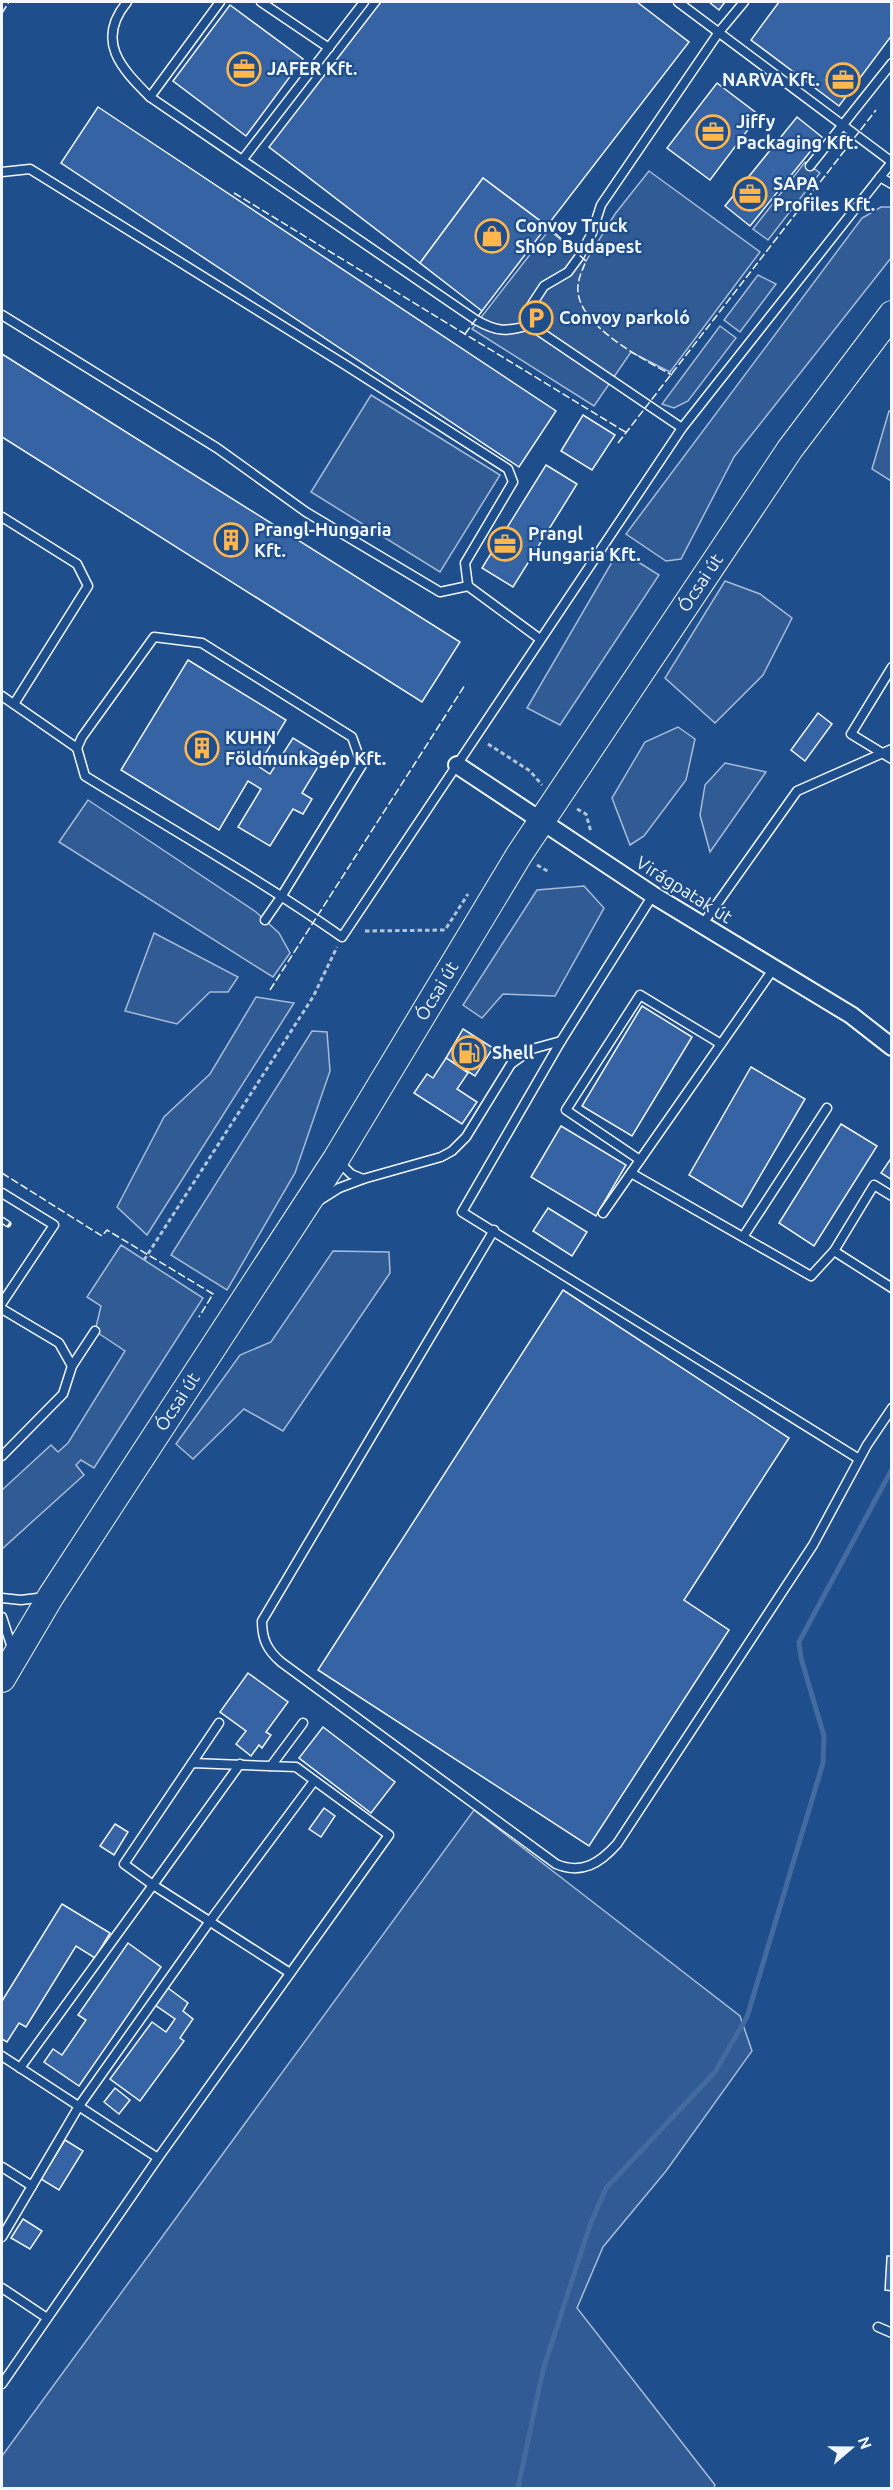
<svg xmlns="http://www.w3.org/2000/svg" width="893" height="2490" viewBox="0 0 893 2490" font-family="Ubuntu,sans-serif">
	<rect width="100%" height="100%" fill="#1f4e8c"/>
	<g fill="#305b95" stroke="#a8bbd7" stroke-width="1.5">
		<path d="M 805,162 L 820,173 L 768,240 L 753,229 Z"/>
		<path d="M 649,171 L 760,252 L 670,372 L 631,352 L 594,406 L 472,329 L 549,230 L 586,261 L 615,214 Z"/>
		<path d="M 881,207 L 891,207 L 891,258 L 734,457 L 681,559 L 666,561 L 626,534 L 862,218 Z"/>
		<path d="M 758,275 L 776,284 L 740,332 L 724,320 Z"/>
		<path d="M 720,326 L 736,338 L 688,401 L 674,408 L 662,404 Z"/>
		<path d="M 371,395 L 500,475 L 440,572 L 311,492 Z"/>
		<path d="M 889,411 L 891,411 L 891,481 L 872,469 Z"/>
		<path d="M 619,550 L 659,575 L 560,725 L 527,708 Z"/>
		<path d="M 725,581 L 760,594 L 792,618 L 763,675 L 715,723 L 665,678 Z"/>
		<path d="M 678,727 L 695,739 L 686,780 L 644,836 L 630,845 L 612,798 L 645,742 Z"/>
		<path d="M 725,763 L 766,772 L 710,852 L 700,815 L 705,785 Z"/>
		<path d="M 88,800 L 256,912 L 279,933 L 290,953 L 273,977 L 59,842 Z"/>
		<path d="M 584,886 L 604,908 L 555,996 L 503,994 L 482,1018 L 463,1005 L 537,890 Z"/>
		<path d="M 154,933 L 238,977 L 228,992 L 210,992 L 177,1024 L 125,1011 Z"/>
		<path d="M 256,997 L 294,1003 L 147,1235 L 117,1207 L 164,1117 L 210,1074 Z"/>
		<path d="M 312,1031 L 327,1032 L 330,1071 L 295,1173 L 227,1290 L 171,1255 Z"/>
		<path d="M 121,1245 L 203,1298 L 94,1468 L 81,1460 L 76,1465 L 84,1475 L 2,1549 L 2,1490 L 51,1445 L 58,1452 L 68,1443 L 125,1351 L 95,1331 L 101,1306 L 87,1297 Z"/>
		<path d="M 333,1251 L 389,1252 L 390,1273 L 283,1431 L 244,1409 L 193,1459 L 176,1444 L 240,1355 L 271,1342 Z"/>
		<path d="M 474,1810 L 740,2016 L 752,2051 L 666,2171 L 603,2247 L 577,2308 L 715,2485 L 714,2488 L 2,2488 L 2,2456 Z"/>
	</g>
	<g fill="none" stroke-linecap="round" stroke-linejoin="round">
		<path stroke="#446ba0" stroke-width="5" d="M 518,2488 L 543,2370 L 590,2225 L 606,2188 L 715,2072 L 747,2017 L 823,1763 L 824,1736 L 801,1658 L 799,1642 L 892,1469"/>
	</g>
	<g fill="#3563a3" stroke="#f2f6ff" stroke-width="1.5">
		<path d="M 381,2 L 637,2 L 689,42 L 547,226 L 483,178 L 420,263 L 269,147 Z"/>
		<path d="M 709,2 L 725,2 L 719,10 Z"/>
		<path d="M 779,2 L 892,2 L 892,35 L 839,106 L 751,40 Z"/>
		<path d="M 230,5 L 303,59 L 246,136 L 173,81 Z"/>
		<path d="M 717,83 L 759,115 L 710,180 L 667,148 Z"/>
		<path d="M 98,107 L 556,411 L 519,467 L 61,163 Z"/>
		<path d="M 797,117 L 822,137 L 750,226 L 725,206 Z"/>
		<path d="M 483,178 L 547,226 L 482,311 L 420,263 Z"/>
		<path d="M 2,354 L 460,642 L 422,702 L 2,437 Z"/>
		<path d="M 583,415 L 615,435 L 592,470 L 561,451 Z"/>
		<path d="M 546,465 L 577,484 L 513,587 L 482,568 Z"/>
		<path d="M 188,660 L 286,720 L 258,766 L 270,774 L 293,738 L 324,757 L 302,793 L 312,799 L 303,814 L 293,809 L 270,846 L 238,827 L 261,789 L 248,781 L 219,830 L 121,770 Z"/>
		<path d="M 818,713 L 832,724 L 805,761 L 791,750 Z"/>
		<path d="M 642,1006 L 692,1037 L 632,1136 L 582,1106 Z"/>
		<path d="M 463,1029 L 493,1048 L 475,1076 L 446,1058 Z"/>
		<path d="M 446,1058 L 468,1073 L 457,1089 L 477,1102 L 462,1124 L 414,1093 L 427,1074 L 433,1078 Z"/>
		<path d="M 751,1067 L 805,1099 L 742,1207 L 689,1175 Z"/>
		<path d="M 841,1124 L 877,1146 L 814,1246 L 779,1223 Z"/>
		<path d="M 561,1126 L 626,1165 L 596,1216 L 531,1177 Z"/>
		<path d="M 892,1157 L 892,1180 L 881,1173 Z"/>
		<path d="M 548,1208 L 587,1232 L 572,1256 L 533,1231 Z"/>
		<path d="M 563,1290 L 789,1438 L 684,1600 L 729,1630 L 589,1846 L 318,1670 Z"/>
		<path d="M 248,1673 L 288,1702 L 266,1732 L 271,1735 L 262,1748 L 259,1745 L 251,1756 L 236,1744 L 246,1731 L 220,1712 Z"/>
		<path d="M 323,1727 L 395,1782 L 371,1813 L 299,1758 Z"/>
		<path d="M 324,1808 L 335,1816 L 321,1837 L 309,1829 Z"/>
		<path d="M 115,1824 L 128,1832 L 114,1855 L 100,1846 Z"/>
		<path d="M 62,1904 L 110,1933 L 95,1958 L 76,1946 L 26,2027 L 19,2023 L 7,2042 L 2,2039 L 2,2001 Z"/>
		<path d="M 128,1943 L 161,1967 L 79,2086 L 44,2062 L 53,2049 L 62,2055 L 86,2020 L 78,2015 Z"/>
		<path d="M 168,1988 L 188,2003 L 183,2011 L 193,2019 L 180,2038 L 184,2041 L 140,2101 L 110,2079 L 152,2022 L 166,2032 L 175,2019 L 155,2005 Z"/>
		<path d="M 115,2088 L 130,2100 L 119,2114 L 104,2102 Z"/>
		<path d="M 65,2140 L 83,2151 L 59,2190 L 41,2179 Z"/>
		<path d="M 23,2219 L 42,2231 L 30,2249 L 11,2238 Z"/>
		<path d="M 887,2256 L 892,2256 L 892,2291 L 885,2290 Z"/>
	</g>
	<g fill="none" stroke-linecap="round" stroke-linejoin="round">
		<g stroke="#f2f6ff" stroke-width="11">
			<g id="lane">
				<path d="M 127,2 C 95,41 121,68 150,97"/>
				<path d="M 220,2 L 150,97 L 476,320 C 497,332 506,332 530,325"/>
				<path d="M 261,2 L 329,48"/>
				<path d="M 678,2 L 892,162"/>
				<path d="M 243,159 L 364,2"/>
				<path d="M 810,166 L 892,63"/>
				<path d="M 2,172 L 30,169 L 347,366 L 508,469 L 513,482 L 465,563 L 468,586"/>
				<path d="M 880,177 L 892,184"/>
				<path d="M 2,315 L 217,448 L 306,512 L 440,592 L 468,586 L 540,639"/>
				<path d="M 682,428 L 530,325 L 527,312 L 544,286 L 568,272 L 579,257 L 592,233 L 601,205 L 719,32 L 744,2"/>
				<path d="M 2,517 L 77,564 L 88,586 L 14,704"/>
				<path d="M 892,667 L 851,734 L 892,759"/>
				<path d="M 2,696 L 77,748"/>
				<path d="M 653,895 L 561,1041 L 462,1212 L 859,1459"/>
				<path d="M 265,920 L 281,897 L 362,765 L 352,737 L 202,643 L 154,637 L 82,737 L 77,748 L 85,776 C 171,829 259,879 342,937 L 682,428 L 892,162"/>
				<path d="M 702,925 L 797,791 L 892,749"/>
				<path d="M 640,1160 L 566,1110 L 640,995 L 721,1044"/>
				<path d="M 339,1162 L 351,1174 L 363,1179 L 441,1157 L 452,1151 L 466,1137 L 511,1064 L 532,1049 L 561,1041"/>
				<path d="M 631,1173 L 811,1276 L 834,1251"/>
				<path d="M 2,1193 L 54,1225 L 2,1303"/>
				<path d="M 892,1196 L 874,1185 L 834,1251 L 892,1288"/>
				<path d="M 320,1200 L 339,1188 L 363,1179"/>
				<path d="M 603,1213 L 774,968"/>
				<path d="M 494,1230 L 262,1621 C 262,1639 267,1650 281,1662 L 556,1864 C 582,1875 600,1863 617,1844 L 813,1545 L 867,1445 L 892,1408"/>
				<path d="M 743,1237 L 827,1108"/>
				<path d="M 2,1309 L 59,1343 L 72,1366"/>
				<path d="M 2,1456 L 63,1394 L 72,1366 L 95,1331"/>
				<path d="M 2,1598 L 21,1600 L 45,1597"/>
				<path d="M 2,1617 L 13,1651"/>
				<path d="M 192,1763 L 219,1723"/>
				<path d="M 240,1764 L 153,1885 L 290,1973"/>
				<path d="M 271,1766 L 303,1723"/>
				<path d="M 2,2056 L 158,2158"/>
				<path d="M 2,2167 L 32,2186"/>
				<path d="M 2,2237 L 79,2106 L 210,1921 L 314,1781"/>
				<path d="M 2,2288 L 47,2318"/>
				<path d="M 878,2327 L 892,2333"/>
				<path d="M 2,2384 L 158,2158 L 389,1835 L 296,1767 L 192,1763 L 124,1864 L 153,1885 L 20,2068"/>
			</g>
		</g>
		<g stroke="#f2f6ff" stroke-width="20">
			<path id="street" d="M 457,765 L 653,895 L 851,1015 L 892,1047"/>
		</g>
		<g stroke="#f2f6ff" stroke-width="28">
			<g id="primary">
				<path id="s1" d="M 2,1679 L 51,1596 L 336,1159 L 519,855 L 790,449 L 892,314"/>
			</g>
		</g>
		<g stroke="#b3c4dc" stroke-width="3" stroke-dasharray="4.5 3" stroke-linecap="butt">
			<path d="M 488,744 L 530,771 L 542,785"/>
			<path d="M 577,809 L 586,814 L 591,832"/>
			<path d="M 537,865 L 549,872"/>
			<path d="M 365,931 L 445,930 L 468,894"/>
			<path d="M 144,1260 L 313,997 L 337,947"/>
		</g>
		<use href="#lane" stroke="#1f4e8c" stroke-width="8"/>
		<use href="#street" stroke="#1f4e8c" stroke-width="16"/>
		<use href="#primary" stroke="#1f4e8c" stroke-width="26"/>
		<g stroke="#f2f6ff" stroke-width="7">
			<path id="rail" d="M 2,1220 L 8,1224"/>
		</g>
		<use href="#rail" stroke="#1f4e8c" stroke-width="4.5" stroke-dasharray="14" stroke-linecap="butt"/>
		<g stroke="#f2f6ff" stroke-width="1.5" stroke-dasharray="8 3" stroke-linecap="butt">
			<path d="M 2,13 L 9,2"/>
			<path d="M 234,193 L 627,433"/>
			<path d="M 547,226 L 586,261 C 582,271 577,280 578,292 C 581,327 644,360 672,375"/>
			<path d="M 465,334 L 482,311"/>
			<path d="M 618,443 L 876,110"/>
			<path d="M 270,990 L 465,685"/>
			<path d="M 2,1173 L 102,1236 L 107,1230 L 213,1294 L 199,1317"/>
		</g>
	</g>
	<defs>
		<g id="office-ring" transform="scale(1.725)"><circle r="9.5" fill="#1f4e8c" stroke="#ffb74d" stroke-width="1.5"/><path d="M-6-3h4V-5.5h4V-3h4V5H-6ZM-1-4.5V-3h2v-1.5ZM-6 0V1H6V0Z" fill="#ffb74d"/></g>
		<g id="shop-ring" transform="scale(1.725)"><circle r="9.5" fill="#1f4e8c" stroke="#ffb74d" stroke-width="1.5"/><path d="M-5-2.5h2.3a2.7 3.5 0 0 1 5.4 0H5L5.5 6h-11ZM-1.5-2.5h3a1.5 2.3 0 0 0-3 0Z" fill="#ffb74d"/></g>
		<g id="parking-ring" transform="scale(1.725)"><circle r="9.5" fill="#1f4e8c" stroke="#ffb74d" stroke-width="1.5"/><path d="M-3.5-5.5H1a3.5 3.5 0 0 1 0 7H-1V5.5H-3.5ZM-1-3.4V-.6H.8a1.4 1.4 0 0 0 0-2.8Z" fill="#ffb74d"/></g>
		<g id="building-ring" transform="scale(1.725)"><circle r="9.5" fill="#1f4e8c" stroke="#ffb74d" stroke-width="1.5"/><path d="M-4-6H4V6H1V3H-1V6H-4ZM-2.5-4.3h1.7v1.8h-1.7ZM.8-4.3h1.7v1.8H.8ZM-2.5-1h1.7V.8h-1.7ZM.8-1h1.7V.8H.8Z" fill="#ffb74d"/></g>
		<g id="fuel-ring" transform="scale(1.725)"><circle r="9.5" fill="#1f4e8c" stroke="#ffb74d" stroke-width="1.5"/><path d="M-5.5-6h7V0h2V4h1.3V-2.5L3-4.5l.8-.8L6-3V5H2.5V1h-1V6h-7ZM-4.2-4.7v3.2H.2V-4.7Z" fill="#ffb74d"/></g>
	</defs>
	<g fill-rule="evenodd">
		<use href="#office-ring" x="244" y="69"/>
		<use href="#office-ring" x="843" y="80"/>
		<use href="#office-ring" x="713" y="132"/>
		<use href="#office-ring" x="750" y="194"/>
		<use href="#shop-ring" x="492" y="236"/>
		<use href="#parking-ring" x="536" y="318"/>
		<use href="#building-ring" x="231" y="540"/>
		<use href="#office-ring" x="505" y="544"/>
		<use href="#building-ring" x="202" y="748"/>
		<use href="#fuel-ring" x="469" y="1053"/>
	</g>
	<g text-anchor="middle" stroke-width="4.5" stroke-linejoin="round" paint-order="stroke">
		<g font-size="18" font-weight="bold" fill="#f2f6ff" stroke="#1f4e8c" text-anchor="start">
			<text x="267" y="75">JAFER Kft.</text>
			<text x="820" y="86" text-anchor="end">NARVA Kft.</text>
			<text x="736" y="128">Jiffy<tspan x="736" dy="21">Packaging Kft.</tspan></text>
			<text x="773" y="190">SAPA<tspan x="773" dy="21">Profiles Kft.</tspan></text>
			<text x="515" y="232">Convoy Truck<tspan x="515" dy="21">Shop Budapest</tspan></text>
			<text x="559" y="324">Convoy parkoló</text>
			<text x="254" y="536">Prangl-Hungaria<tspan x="254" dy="21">Kft.</tspan></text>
			<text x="528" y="540">Prangl<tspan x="528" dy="21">Hungaria Kft.</tspan></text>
			<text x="225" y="744">KUHN<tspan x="225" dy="21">Földmunkagép Kft.</tspan></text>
			<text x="492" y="1059">Shell</text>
		</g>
		<g font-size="18" fill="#f2f6ff" stroke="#1f4e8c">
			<text dy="6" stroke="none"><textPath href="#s1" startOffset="1300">Ócsai út</textPath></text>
			<text transform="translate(684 890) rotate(32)" y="6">Virágpatak út</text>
			<text dy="6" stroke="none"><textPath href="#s1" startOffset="814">Ócsai út</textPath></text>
			<text dy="6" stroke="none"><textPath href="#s1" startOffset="328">Ócsai út</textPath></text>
		</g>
	</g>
	<rect width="893" height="2490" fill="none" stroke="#f2f6ff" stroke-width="6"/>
	<g transform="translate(851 2448) rotate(70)" stroke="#1f4e8c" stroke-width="4.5" paint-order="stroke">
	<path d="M0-4.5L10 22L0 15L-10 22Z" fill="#f2f6ff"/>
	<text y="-9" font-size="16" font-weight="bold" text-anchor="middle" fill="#f2f6ff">N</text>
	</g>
</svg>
